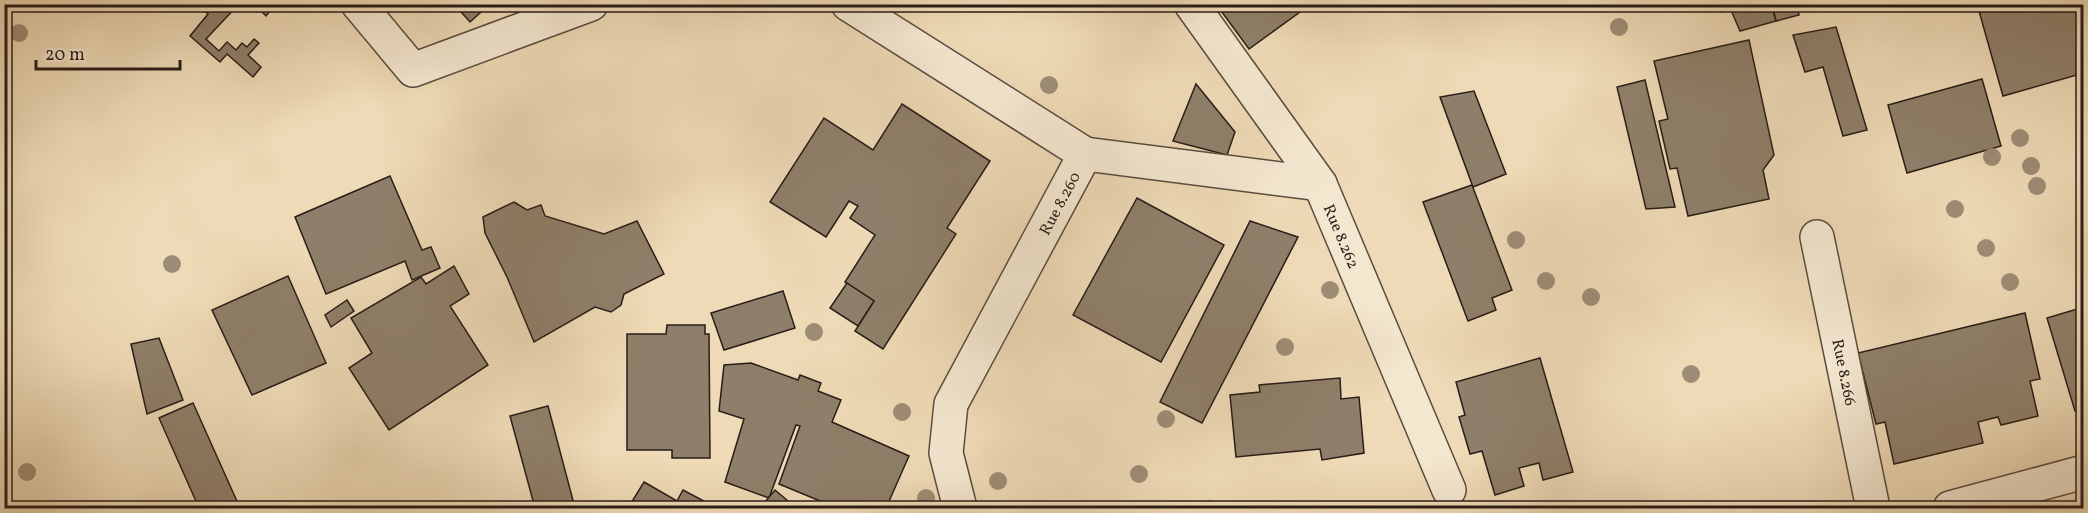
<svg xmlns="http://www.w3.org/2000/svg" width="2088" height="513" viewBox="0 0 2088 513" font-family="Vollkorn,serif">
	<rect width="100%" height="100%" fill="#eedab6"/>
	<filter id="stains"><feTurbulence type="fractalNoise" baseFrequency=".00333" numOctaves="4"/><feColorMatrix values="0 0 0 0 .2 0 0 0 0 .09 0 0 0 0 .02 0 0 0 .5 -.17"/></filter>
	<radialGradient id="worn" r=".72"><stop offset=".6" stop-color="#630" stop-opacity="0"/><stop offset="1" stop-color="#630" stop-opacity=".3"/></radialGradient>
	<g fill="#8f7f6a" stroke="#291d18" stroke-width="1.5">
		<path d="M 202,4 L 239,4 L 206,39 L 219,51 L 227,42 L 236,50 L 242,43 L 247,47 L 254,39 L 259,43 L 248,55 L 261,67 L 253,77 L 227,54 L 220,62 L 190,36 L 208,14 L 200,7 Z"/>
		<path d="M 249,4 L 276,4 L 266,16 L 259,9 L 257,12 Z"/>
		<path d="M 454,4 L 490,4 L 470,22 Z"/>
		<path d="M 1216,4 L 1311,4 L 1249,49 Z"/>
		<path d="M 1720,4 L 1771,4 L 1776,21 L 1740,31 L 1731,10 L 1722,12 Z"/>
		<path d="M 1772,4 L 1797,4 L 1799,15 L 1776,21 Z"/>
		<path d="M 1977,4 L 2084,4 L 2084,73 L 2003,96 Z"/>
		<path d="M 1836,27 L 1867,130 L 1843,136 L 1823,67 L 1805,72 L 1793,35 Z"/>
		<path d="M 1749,40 L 1774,155 L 1763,170 L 1769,199 L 1688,216 L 1677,168 L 1670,169 L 1659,121 L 1668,119 L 1654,61 Z"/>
		<path d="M 1982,79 L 2001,146 L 1907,173 L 1888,105 Z"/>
		<path d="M 1645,80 L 1675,207 L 1646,209 L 1617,87 Z"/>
		<path d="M 1196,84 L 1235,132 L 1227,155 L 1173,141 Z"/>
		<path d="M 1474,91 L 1506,174 L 1473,187 L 1440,97 Z"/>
		<path d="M 902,104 L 990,161 L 947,228 L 956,234 L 883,349 L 855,331 L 874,301 L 845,282 L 875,235 L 850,218 L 858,206 L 849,201 L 826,237 L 770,202 L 824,118 L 873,150 Z"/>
		<path d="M 390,176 L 422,250 L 431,247 L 440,268 L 412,280 L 405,261 L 326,294 L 295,217 Z"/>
		<path d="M 1472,185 L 1512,290 L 1492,298 L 1496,310 L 1468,321 L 1423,202 Z"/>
		<path d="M 1137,198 L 1224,245 L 1161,362 L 1073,315 Z"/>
		<path d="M 514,202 L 527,210 L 541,205 L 545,216 L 604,234 L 637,221 L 664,274 L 624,294 L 621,305 L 611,312 L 595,307 L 534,342 L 507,277 L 485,233 L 483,217 Z"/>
		<path d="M 1250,221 L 1298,237 L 1202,423 L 1160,402 Z"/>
		<path d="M 454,266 L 469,294 L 450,306 L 488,365 L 389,430 L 349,368 L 372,353 L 351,318 L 421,277 L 426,284 Z"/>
		<path d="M 288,276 L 326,363 L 252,395 L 212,310 Z"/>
		<path d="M 847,283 L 874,301 L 858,326 L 830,308 Z"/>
		<path d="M 783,291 L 795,328 L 724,350 L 711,313 Z"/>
		<path d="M 347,300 L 354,311 L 331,327 L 325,315 Z"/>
		<path d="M 2084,307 L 2084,408 L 2075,411 L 2047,318 Z"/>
		<path d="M 2025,313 L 2040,379 L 2030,381 L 2038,416 L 2001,425 L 1998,417 L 1978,422 L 1983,443 L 1894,464 L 1885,422 L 1876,424 L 1858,353 Z"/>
		<path d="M 667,325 L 705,325 L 705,334 L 709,334 L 710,458 L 672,458 L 672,450 L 627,450 L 627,334 L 666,334 Z"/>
		<path d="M 159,338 L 183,400 L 147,414 L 131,344 Z"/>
		<path d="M 1540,358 L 1573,472 L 1543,480 L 1539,463 L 1519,468 L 1524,486 L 1495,495 L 1482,451 L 1470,454 L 1459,417 L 1465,415 L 1456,382 Z"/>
		<path d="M 751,363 L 798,380 L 800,375 L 821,383 L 818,391 L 841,400 L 832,422 L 909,456 L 886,508 L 837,508 L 779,484 L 800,426 L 796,425 L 769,498 L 725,482 L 744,419 L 719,411 L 724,365 Z"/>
		<path d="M 1340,378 L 1341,399 L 1359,397 L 1364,453 L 1322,460 L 1320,449 L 1236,457 L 1230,395 L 1260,392 L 1259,385 Z"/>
		<path d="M 193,403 L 240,508 L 199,508 L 159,418 Z"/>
		<path d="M 548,406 L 575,508 L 535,508 L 510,416 Z"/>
		<path d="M 644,482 L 677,501 L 683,490 L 717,508 L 628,508 Z"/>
		<path d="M 775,490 L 794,506 L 796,508 L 760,508 Z"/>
		<path d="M 1210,501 L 1211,508 L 1163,508 Z"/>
		<path d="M 1610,504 L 1610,508 L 1569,508 Z"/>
	</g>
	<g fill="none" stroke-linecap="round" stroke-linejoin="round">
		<g stroke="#5a4c40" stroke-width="36">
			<g id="minor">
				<path d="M 358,4 L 413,70 L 591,4"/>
				<path d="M 848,4 L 1085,154 L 951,404 L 946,453 L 960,508"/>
				<path id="s1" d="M 1191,4 L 1320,184 L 1449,490"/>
				<path d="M 1085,154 L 1320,184"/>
				<path id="s2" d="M 1817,237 L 1873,508"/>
				<path d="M 1950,508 L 2084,472"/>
			</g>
		</g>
		<use href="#minor" stroke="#f4e7d0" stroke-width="33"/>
	</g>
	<g fill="#9d8c75">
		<circle cx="1619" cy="27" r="9"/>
		<circle cx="19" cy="33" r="9"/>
		<circle cx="1049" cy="85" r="9"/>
		<circle cx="2020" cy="138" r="9"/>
		<circle cx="1992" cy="157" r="9"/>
		<circle cx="2031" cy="166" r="9"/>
		<circle cx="2037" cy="186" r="9"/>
		<circle cx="1955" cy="209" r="9"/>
		<circle cx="1516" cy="240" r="9"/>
		<circle cx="1986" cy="248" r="9"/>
		<circle cx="172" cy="264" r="9"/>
		<circle cx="1546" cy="281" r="9"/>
		<circle cx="2010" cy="282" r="9"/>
		<circle cx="1330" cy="290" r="9"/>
		<circle cx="1591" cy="297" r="9"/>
		<circle cx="814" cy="332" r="9"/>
		<circle cx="1285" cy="347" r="9"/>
		<circle cx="1691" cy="374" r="9"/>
		<circle cx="902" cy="412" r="9"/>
		<circle cx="1166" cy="419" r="9"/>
		<circle cx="27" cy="472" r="9"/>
		<circle cx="1139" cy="474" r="9"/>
		<circle cx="998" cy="481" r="9"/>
		<circle cx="926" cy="498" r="9"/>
	</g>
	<g text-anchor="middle" stroke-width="4.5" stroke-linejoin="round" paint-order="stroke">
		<g font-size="16" fill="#291d18" stroke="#f4e7d0">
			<text transform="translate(1059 203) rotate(-62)" y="6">Rue 8.260</text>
			<text dy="6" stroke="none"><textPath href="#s1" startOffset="278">Rue 8.262</textPath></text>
			<text dy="6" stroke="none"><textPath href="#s2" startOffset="138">Rue 8.266</textPath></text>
		</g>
	</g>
	<rect width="2088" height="513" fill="none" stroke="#eedab6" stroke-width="24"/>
	<rect x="6" y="6" width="2076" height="501" fill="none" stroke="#291d18" stroke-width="3"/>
	<rect x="12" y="12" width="2064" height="489" fill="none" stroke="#291d18" stroke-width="1.5"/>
	<path d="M36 60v9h144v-9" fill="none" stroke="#291d18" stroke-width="3"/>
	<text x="45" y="60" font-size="18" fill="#291d18" stroke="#f4e7d0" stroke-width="4.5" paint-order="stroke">20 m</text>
	<rect width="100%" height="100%" filter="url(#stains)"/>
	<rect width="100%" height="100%" fill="url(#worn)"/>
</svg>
